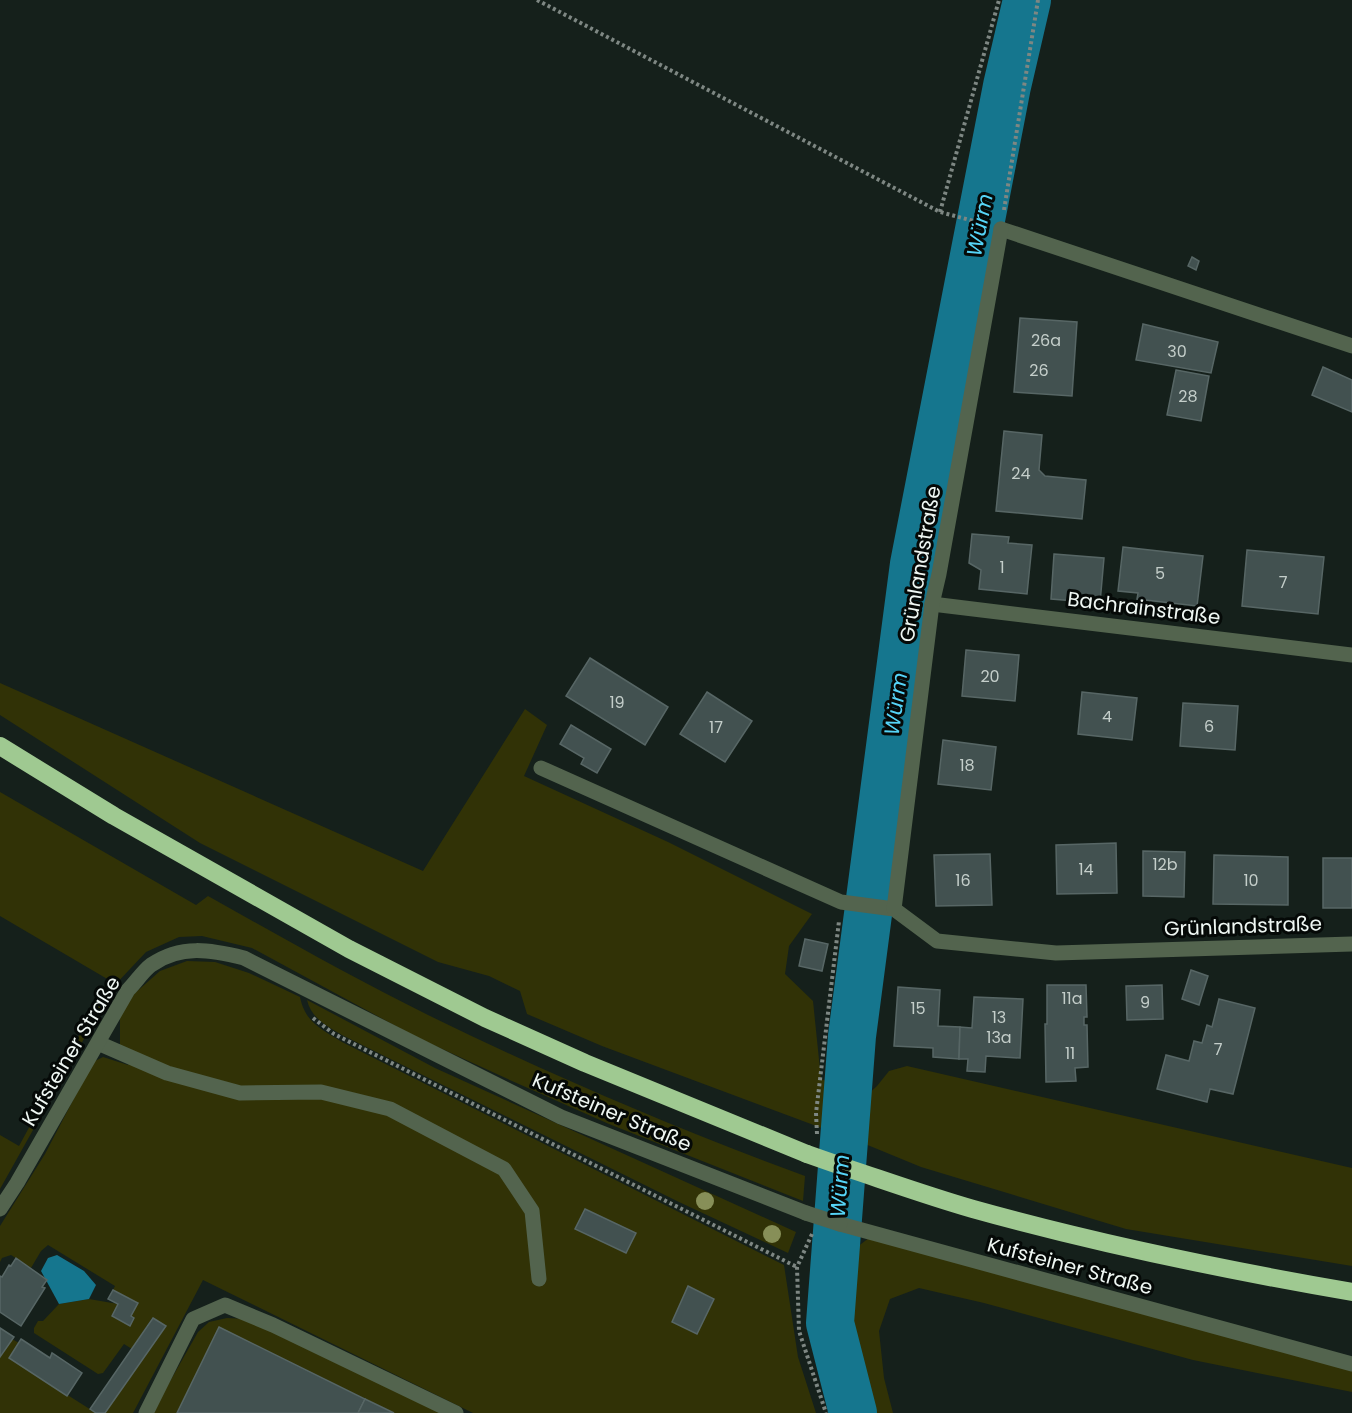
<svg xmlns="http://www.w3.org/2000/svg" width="1352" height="1413" viewBox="0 0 1352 1413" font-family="Poppins,sans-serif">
	<rect width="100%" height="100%" fill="#15201b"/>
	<g fill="#313206">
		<path d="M 0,683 L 423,871 L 525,709 L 547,725 L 524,776 L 668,842 L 812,914 L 789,946 L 785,974 L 813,1001 L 821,1079 L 866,1096 L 877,1086 L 889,1071 L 907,1066 L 1352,1168 L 1352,1266 L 1126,1229 L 921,1167 L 870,1146 L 602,1046 L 527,1014 L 520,991 L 489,976 L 438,962 L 200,843 L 0,715 Z"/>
		<path d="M 0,792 L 196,905 L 208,896 C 281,937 353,978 428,1015 C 551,1075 677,1129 805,1176 L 803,1201 L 609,1124 L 512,1081 L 416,1037 L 252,948 L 202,936 L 179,937 L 146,952 L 113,987 L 0,1189 L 0,1135 L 19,1146 L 109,980 L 0,916 Z"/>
		<path d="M 187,961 L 215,962 L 249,973 L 300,997 C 305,1022 321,1029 342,1042 L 784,1265 L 798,1357 L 816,1413 L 473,1413 L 203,1280 L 133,1413 L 105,1413 L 166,1326 L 152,1318 L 132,1349 L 124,1344 L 103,1373 L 98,1374 L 34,1333 L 34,1328 L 38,1321 L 43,1321 L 59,1304 L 89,1299 L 118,1304 L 112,1316 L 130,1326 L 134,1318 L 131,1316 L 138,1303 L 113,1290 L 115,1286 L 48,1245 L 41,1251 L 31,1268 L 11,1255 L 2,1258 L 0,1262 L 0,1226 L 45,1154 L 93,1062 L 103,1057 L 128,1065 L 133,1055 L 120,1045 L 120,1017 L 134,994 L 160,971 Z"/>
		<path d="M 307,1000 L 435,1068 L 796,1232 L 788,1253 L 679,1202 L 342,1035 C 327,1026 311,1018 307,1000 Z"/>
		<path d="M 874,1234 L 1352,1364 L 1352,1392 L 1193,1360 L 984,1303 L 919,1288 L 890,1299 L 879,1331 L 884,1378 L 893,1413 L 853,1413 L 830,1323 L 834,1265 Z"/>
		<path d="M 227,1318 L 246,1319 L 445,1413 L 394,1413 L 219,1327 L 177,1413 L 152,1413 L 198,1332 L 209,1322 Z"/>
		<path d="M 12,1339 L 19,1343 L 9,1358 L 96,1413 L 0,1413 L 0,1357 Z"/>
	</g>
	<path fill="#15768e" d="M 57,1255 L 84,1271 L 96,1285 L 89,1299 L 59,1304 L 41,1271 L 48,1258 Z"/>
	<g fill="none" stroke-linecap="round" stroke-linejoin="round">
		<path stroke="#15768e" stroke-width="48" d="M 853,1413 L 830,1323 L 852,1036 L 914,564 L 1007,86 L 1027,0"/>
	</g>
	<g fill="#425150" stroke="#576665" stroke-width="1.5">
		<path d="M 1192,257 L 1199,261 L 1196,270 L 1188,266 Z"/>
		<path d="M 1020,318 L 1077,322 L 1072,396 L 1014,392 Z"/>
		<path d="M 1143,324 L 1218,342 L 1211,373 L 1136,360 Z"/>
		<path d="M 1323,367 L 1352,380 L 1352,412 L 1312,395 Z"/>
		<path d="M 1176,370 L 1209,376 L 1201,421 L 1167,415 Z"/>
		<path d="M 1004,431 L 1042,435 L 1039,470 L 1045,476 L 1086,480 L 1082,519 L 996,511 Z"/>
		<path d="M 972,534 L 1009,537 L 1008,543 L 1032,545 L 1027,594 L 979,589 L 981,570 L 969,563 Z"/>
		<path d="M 1123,547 L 1203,556 L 1197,606 L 1137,599 L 1138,593 L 1118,591 Z"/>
		<path d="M 1247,550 L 1324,557 L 1318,614 L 1242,606 Z"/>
		<path d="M 1054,554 L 1104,558 L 1100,603 L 1051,599 Z"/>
		<path d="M 966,650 L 1019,655 L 1015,701 L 962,696 Z"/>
		<path d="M 590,658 L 668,707 L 645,745 L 566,696 Z"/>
		<path d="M 707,692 L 752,721 L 725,762 L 680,734 Z"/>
		<path d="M 1082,692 L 1137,698 L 1132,740 L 1078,734 Z"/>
		<path d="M 1183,703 L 1238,706 L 1235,750 L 1180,746 Z"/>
		<path d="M 571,725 L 611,749 L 597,773 L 581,764 L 584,758 L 560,744 Z"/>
		<path d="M 943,740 L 996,747 L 991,790 L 938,784 Z"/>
		<path d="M 1116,843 L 1117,893 L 1057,894 L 1056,845 Z"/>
		<path d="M 1143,851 L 1185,852 L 1184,897 L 1143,896 Z"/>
		<path d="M 990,854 L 992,905 L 936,906 L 934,855 Z"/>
		<path d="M 1214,855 L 1288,857 L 1288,905 L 1213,904 Z"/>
		<rect x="1323" y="858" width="29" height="50"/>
		<path d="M 805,939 L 828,944 L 822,971 L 799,966 Z"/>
		<path d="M 1191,970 L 1208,976 L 1199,1005 L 1182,999 Z"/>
		<path d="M 1047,985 L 1086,985 L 1087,1017 L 1084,1017 L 1084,1025 L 1087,1025 L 1088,1067 L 1075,1068 L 1076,1081 L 1046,1082 L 1045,1024 L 1047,1024 Z"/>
		<path d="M 1162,985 L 1163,1019 L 1127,1020 L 1126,986 Z"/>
		<path d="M 898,987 L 940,990 L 938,1026 L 960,1027 L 959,1059 L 933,1057 L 933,1048 L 894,1046 Z"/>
		<path d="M 974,997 L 1023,999 L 1020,1058 L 986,1056 L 985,1072 L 967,1071 L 968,1059 L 959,1059 L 960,1027 L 972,1028 Z"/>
		<path d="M 1219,999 L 1255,1008 L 1233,1094 L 1210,1089 L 1207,1102 L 1157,1089 L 1166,1055 L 1189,1061 L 1194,1041 L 1202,1043 L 1207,1025 L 1212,1027 Z"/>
		<path d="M 585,1209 L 636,1233 L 626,1253 L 575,1229 Z"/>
		<path d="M 16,1258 L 47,1280 L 42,1287 L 45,1288 L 21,1326 L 0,1312 L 0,1276 L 2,1277 L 9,1265 L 11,1266 Z"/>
		<path d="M 688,1286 L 714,1299 L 697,1334 L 672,1322 Z"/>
		<path d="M 113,1290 L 138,1303 L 131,1316 L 134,1318 L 130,1326 L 112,1316 L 118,1304 L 108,1299 Z"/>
		<path d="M 153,1318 L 166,1326 L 105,1413 L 96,1413 L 90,1409 Z"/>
		<path d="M 219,1327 L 365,1399 L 358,1413 L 177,1413 Z"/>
		<path d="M 0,1328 L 14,1337 L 0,1357 Z"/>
		<path d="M 21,1339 L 50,1358 L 52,1353 L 82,1373 L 67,1396 L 9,1358 Z"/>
		<path d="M 365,1399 L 394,1413 L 358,1413 Z"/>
	</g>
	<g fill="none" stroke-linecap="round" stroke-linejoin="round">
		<g stroke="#7e8783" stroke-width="4" stroke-dasharray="3 3" stroke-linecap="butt">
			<path d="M 537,0 L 940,212 L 981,223"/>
			<path d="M 1004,210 L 1038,0"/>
			<path d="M 940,212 L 999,0"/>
			<path d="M 313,1018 L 334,1034 L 797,1267"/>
			<path d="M 817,1134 L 816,1113 L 839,921"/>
			<path d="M 812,1234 L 797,1267 L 799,1331 L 826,1413"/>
		</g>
		<g stroke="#53644e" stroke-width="15">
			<path d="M 1001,229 L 1352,346"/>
			<path d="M 98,1043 L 167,1073 L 240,1093 L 321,1092 L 390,1109 L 504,1169 L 532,1211 L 539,1279"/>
			<path d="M 146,1413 L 193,1319 L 225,1305 L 273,1325 L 456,1413"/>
		</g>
		<g stroke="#53644e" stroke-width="15">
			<path d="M 932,604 L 1352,655"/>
			<path d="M 541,768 L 841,902 L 894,909 L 937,941 L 1056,953 L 1352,944"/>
			<path d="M 894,909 L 932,604 L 939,574 L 1001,229"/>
			<path d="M 0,1209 L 17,1183 L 128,990 C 136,982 143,971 151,965 C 181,944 211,950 244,958 L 561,1117 L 806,1213"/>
			<path d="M 840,1224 L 1352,1364"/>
		</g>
		<g stroke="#9fc991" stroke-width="18">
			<path d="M 0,746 L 114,816 L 349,949 L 485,1018 L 585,1063 L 807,1154"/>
			<path d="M 847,1168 C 889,1182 931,1197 973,1209 C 1098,1244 1225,1270 1352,1292"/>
		</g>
		<path stroke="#53644e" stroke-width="15" d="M 806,1213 L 840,1224"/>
		<path stroke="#9fc991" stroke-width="18" d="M 807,1154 L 847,1168"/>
	</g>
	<g fill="#878f58">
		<circle cx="705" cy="1201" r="9"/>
		<circle cx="772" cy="1234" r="9"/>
	</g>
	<g text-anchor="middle" stroke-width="6" stroke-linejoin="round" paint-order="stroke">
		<g font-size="16" fill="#c4ceca">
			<text x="1046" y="346">26a</text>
			<text x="1177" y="357">30</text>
			<text x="1039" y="376">26</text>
			<text x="1188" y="402">28</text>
			<text x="1021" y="479">24</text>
			<text x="1002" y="573">1</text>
			<text x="1160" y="579">5</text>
			<text x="1283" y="588">7</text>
			<text x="990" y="682">20</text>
			<text x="617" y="708">19</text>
			<text x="1107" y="722">4</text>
			<text x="1209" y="732">6</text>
			<text x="716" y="733">17</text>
			<text x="967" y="771">18</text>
			<text x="1165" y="870">12b</text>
			<text x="1086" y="875">14</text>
			<text x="963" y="886">16</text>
			<text x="1251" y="886">10</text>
			<text x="1072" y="1004">11a</text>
			<text x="1145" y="1008">9</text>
			<text x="918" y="1014">15</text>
			<text x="999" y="1023">13</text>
			<text x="999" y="1043">13a</text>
			<text x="1218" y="1055">7</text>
			<text x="1070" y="1059">11</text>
		</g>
		<g font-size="20" fill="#eff7f3" stroke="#050907">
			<text transform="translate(920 564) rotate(-80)" y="7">Grünlandstraße</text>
			<text transform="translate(1144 608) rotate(7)" y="7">Bachrainstraße</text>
			<text transform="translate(1243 926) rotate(-2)" y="7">Grünlandstraße</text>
			<text transform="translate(71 1051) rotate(-59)" y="7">Kufsteiner Straße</text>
			<text transform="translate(612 1112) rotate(23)" y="7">Kufsteiner Straße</text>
			<text transform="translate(1070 1266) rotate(15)" y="7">Kufsteiner Straße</text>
		</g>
		<g font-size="21" font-style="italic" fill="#56d4f7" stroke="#050907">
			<text transform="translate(980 225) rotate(-79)" y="7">Würm</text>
			<text transform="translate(896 704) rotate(-82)" y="7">Würm</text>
			<text transform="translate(840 1186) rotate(-86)" y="7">Würm</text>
		</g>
	</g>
</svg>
